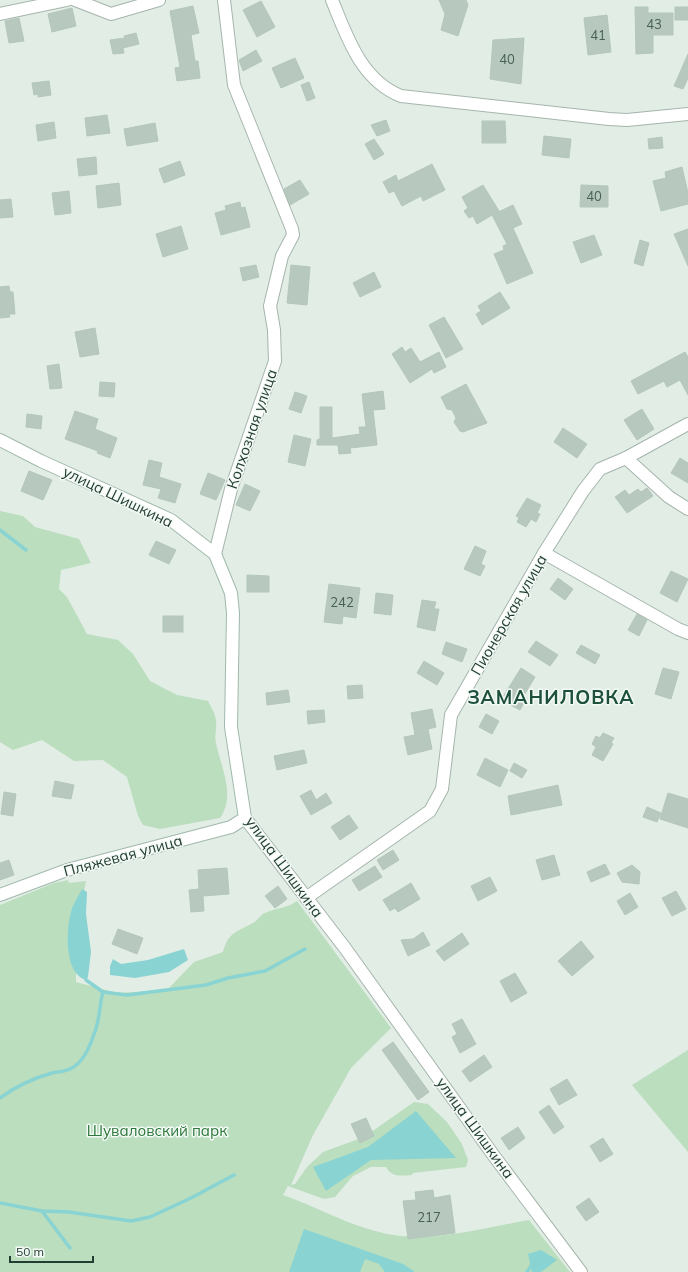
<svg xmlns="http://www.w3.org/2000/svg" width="688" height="1272" viewBox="0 0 688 1272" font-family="Mulish,sans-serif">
	<rect width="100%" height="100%" fill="#e2ede6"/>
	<g fill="#bbdebe">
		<path d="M 0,511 L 23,516 L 35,527 L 79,539 L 91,563 L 61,570 L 59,589 L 67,597 L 87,634 L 118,640 L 133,654 L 150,681 L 177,695 L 208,701 C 211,707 216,715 216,721 C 217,729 214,736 216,743 C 221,768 236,795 220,818 L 160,829 L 143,825 L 138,816 L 127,777 L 103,760 L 74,761 L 42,740 L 13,750 L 0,742 Z"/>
		<path d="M 68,880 L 69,883 L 86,881 L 76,930 L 76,982 L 117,993 L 167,990 L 194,962 L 223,952 C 228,932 237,932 253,923 C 258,920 260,915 265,913 C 276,908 288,908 297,901 L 391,1028 L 351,1068 L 313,1135 L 291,1185 L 295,1184 L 307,1167 L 323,1152 L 364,1137 L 414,1102 L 428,1104 L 447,1122 L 462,1144 L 468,1160 L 466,1167 L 413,1173 L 412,1175 C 401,1176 391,1177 386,1167 L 371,1167 L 353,1176 L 335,1197 L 324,1199 L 288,1186 L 283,1195 C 315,1206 346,1224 379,1232 C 428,1245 481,1228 529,1220 L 570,1272 L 0,1272 L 0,905 L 54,883 Z"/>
		<path d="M 688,1050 L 688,1152 L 632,1085 Z"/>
	</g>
	<g fill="#89d3d2">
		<path d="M 82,889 L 87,892 L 86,914 L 91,952 L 88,977 L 86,980 C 64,974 66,929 71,912 C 73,904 78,897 82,889 Z"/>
		<path d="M 184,949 L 188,960 L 169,972 L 135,978 L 110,975 L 110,966 L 113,959 L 121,964 L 148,960 Z"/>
		<path d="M 416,1111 L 456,1158 L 371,1160 L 326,1191 L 313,1167 L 368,1147 Z"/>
		<path d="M 304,1229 L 403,1264 L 415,1272 L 385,1272 L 379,1264 L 365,1259 L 360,1272 L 289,1272 Z"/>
		<path d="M 541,1250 L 557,1260 L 541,1272 L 532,1272 L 528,1254 Z"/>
	</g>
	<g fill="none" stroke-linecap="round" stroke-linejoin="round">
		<g stroke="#89d3d2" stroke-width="3.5">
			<path d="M 0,530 L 26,550"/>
			<path d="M 86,980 L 103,992"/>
			<path d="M 0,1098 C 15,1087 34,1078 52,1073 C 61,1071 68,1072 75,1066 C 84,1060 91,1044 94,1034 C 100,1021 99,1006 103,992 L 127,995 L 206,985 L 228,978 L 265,971 L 305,949"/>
			<path d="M 0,1203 L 42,1211 L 69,1212 L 131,1221 L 150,1217 L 191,1198 L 234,1175"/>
			<path d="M 42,1211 L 70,1248"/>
			<path d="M 527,1272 L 533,1263"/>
		</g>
	</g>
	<g fill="#b7c8bf" stroke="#b4c7bc">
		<path d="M 439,0 L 466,0 L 468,5 L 458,36 L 441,30 L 445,14 Z"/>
		<path d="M 261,1 L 275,27 L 257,37 L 243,10 Z"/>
		<path d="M 193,6 L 199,33 L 191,35 L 195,61 L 198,61 L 200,78 L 177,81 L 175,68 L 180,67 L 170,11 Z"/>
		<path d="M 635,7 L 648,7 L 648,13 L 673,13 L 673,35 L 653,35 L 653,53 L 636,54 Z"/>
		<rect x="675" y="7" width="13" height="13"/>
		<path d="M 72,8 L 76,26 L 52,32 L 48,14 Z"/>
		<path d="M 607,15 L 611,52 L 588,55 L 584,18 Z"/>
		<path d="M 19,18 L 24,41 L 9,43 L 5,21 Z"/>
		<path d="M 136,33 L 139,44 L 123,48 L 124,53 L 113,54 L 110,40 L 125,38 L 124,36 Z"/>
		<path d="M 524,38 L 521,84 L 490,79 L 493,40 Z"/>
		<path d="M 256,50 L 262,61 L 243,71 L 239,60 Z"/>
		<path d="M 688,54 L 688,78 L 683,89 L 674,86 Z"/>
		<path d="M 295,58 L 304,78 L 281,88 L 272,68 Z"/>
		<path d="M 49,81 L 51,95 L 38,97 L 38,94 L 34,95 L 32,83 Z"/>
		<path d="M 309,82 L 315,98 L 307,101 L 301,85 Z"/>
		<path d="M 107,115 L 110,133 L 87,136 L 85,118 Z"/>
		<path d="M 386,120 L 390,131 L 377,136 L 371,125 Z"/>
		<path d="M 482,121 L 505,121 L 506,143 L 482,143 Z"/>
		<path d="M 54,122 L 56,138 L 38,141 L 36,125 Z"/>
		<path d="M 155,123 L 158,141 L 127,146 L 124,129 Z"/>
		<path d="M 544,136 L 571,139 L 569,158 L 542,155 Z"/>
		<path d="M 662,137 L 663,148 L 649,149 L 648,139 Z"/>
		<path d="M 374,139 L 384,154 L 374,160 L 365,144 Z"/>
		<path d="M 96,157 L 97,174 L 79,176 L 77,159 Z"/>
		<path d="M 180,161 L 185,175 L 164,183 L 159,169 Z"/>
		<path d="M 432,164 L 445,190 L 423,201 L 421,196 L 402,206 L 394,191 L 389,193 L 383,182 L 396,175 L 398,181 Z"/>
		<path d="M 682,167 L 688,193 L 688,204 L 661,211 L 653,181 L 666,178 L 665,172 Z"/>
		<path d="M 300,180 L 309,194 L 290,205 L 284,189 Z"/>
		<path d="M 119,183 L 121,205 L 98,208 L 96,186 Z"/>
		<path d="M 483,185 L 499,211 L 477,224 L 473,216 L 469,218 L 464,211 L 468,208 L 462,197 Z"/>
		<path d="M 581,185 L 608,186 L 608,207 L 580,207 Z"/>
		<path d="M 69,191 L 71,213 L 55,215 L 52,193 Z"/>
		<path d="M 11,199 L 13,217 L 0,218 L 0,200 Z"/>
		<path d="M 240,202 L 241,208 L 245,207 L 250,227 L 221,235 L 215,213 L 226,210 L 225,206 Z"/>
		<path d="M 513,205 L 522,224 L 513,228 L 533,273 L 507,284 L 494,254 L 504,250 L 503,246 L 507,244 L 492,215 Z"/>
		<path d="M 181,226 L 188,249 L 163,257 L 156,234 Z"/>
		<path d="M 688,229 L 688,266 L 674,234 Z"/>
		<path d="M 594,235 L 602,255 L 581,263 L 573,242 Z"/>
		<path d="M 640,240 L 649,243 L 643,266 L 634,263 Z"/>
		<path d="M 256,265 L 259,277 L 243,281 L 240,268 Z"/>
		<path d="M 291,265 L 310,267 L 307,305 L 287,303 Z"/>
		<path d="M 374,272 L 381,287 L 360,297 L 353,283 Z"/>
		<path d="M 9,286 L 10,292 L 13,292 L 15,314 L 9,314 L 10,317 L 0,318 L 0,287 Z"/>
		<path d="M 500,292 L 510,308 L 482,325 L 476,314 L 481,311 L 478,306 Z"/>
		<path d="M 444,317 L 463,349 L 446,358 L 429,325 Z"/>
		<path d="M 95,328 L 99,354 L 80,357 L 75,332 Z"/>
		<path d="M 402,347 L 405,352 L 411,348 L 420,362 L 439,352 L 446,367 L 434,373 L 432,369 L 410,383 L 392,354 Z"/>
		<path d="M 685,352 L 688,357 L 688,395 L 680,380 L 667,387 L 664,381 L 638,394 L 631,381 Z"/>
		<path d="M 59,364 L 62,388 L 50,389 L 47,366 Z"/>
		<path d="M 100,382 L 115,383 L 114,397 L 99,396 Z"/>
		<path d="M 466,384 L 487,423 L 463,432 L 460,431 L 454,422 L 456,418 L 452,410 L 447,409 L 441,397 Z"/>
		<path d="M 383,391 L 385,409 L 373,410 L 377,445 L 350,448 L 351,453 L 339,454 L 338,445 L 317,445 L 317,440 L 320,439 L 320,407 L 332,407 L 332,438 L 360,434 L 359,427 L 366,427 L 362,394 Z"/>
		<path d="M 295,392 L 307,396 L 301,413 L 289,409 Z"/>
		<path d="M 642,409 L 654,429 L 637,440 L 624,420 Z"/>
		<path d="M 75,411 L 98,419 L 95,429 L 117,438 L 110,458 L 97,453 L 98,451 L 65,439 Z"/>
		<path d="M 27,414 L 42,416 L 41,429 L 26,427 Z"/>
		<path d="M 563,428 L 587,444 L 577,458 L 554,442 Z"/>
		<path d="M 294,435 L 311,439 L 305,466 L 288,462 Z"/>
		<path d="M 680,458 L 688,463 L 688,483 L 671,473 Z"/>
		<path d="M 149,460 L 162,463 L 159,477 L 181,484 L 175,503 L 158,498 L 161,489 L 143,485 Z"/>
		<path d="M 29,471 L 52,480 L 43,500 L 21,491 Z"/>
		<path d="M 208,473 L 225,480 L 216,500 L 200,494 Z"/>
		<path d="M 245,484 L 260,491 L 250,511 L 236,505 Z"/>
		<path d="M 647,488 L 653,496 L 627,513 L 615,497 L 625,490 L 629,495 L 638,489 L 641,492 Z"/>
		<path d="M 527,498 L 541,505 L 537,513 L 540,514 L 536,522 L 531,519 L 526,527 L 517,522 L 519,518 L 516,516 Z"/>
		<path d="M 156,541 L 176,550 L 169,564 L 149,555 Z"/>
		<path d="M 475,546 L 486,551 L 481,564 L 485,566 L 480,576 L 464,569 Z"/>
		<path d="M 671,571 L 688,579 L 677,602 L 660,593 Z"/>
		<path d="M 247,575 L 269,576 L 269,592 L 247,592 Z"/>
		<path d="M 558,578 L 573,589 L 565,600 L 550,589 Z"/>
		<path d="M 329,584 L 360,588 L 356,618 L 343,616 L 342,624 L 324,622 Z"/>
		<path d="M 376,593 L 393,595 L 391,615 L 374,613 Z"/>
		<path d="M 422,600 L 436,602 L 434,609 L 439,609 L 435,631 L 417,627 Z"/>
		<path d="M 637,614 L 647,620 L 639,636 L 628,630 Z"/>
		<rect x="163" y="616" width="20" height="16"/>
		<path d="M 536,641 L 558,655 L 550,666 L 528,652 Z"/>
		<path d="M 446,642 L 467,649 L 462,662 L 442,654 Z"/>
		<path d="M 581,645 L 600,655 L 595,664 L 576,653 Z"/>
		<path d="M 424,661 L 444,673 L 437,685 L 417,673 Z"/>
		<path d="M 521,668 L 535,677 L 523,697 L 526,699 L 520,710 L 501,700 Z"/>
		<path d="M 663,668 L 679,672 L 671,699 L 655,694 Z"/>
		<path d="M 362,685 L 363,698 L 348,699 L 347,686 Z"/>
		<path d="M 288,690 L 290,702 L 267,705 L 266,693 Z"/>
		<path d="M 432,709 L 436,727 L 428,729 L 432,749 L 408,755 L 404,737 L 415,735 L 411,713 Z"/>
		<path d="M 324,710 L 325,722 L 308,724 L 307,711 Z"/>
		<path d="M 486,714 L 499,721 L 492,734 L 479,727 Z"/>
		<path d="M 603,733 L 614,738 L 611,743 L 613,744 L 603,761 L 592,755 L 596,747 L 592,744 L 596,736 L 600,738 Z"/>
		<path d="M 304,750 L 307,763 L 277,770 L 274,756 Z"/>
		<path d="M 485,758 L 508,770 L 500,787 L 477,775 Z"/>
		<path d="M 514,763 L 527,770 L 522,778 L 510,771 Z"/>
		<path d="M 55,781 L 74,785 L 71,799 L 52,796 Z"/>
		<path d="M 558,785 L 562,805 L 511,815 L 508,796 Z"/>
		<path d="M 311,790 L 316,800 L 326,793 L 332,803 L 311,815 L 300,796 Z"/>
		<path d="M 4,792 L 16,794 L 13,816 L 1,814 Z"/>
		<path d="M 668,793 L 688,799 L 688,828 L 660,819 Z"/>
		<path d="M 647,807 L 661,813 L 657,822 L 643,817 Z"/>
		<path d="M 349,815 L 358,828 L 340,840 L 331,827 Z"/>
		<path d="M 393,850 L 399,860 L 383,870 L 377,860 Z"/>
		<path d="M 554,855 L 560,875 L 542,880 L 536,860 Z"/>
		<path d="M 9,860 L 14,875 L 0,880 L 0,863 Z"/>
		<path d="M 605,864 L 610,874 L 591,882 L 587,872 Z"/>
		<path d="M 632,865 L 640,872 L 639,884 L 622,882 L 617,873 Z"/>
		<path d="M 375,866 L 382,877 L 359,891 L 352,880 Z"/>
		<path d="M 227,868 L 229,894 L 203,896 L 204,911 L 191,912 L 189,890 L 199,889 L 198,870 Z"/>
		<path d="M 490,877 L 497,891 L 478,901 L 471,886 Z"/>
		<path d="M 411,883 L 420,899 L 398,912 L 395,908 L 390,911 L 383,900 Z"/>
		<path d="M 278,886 L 287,899 L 275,908 L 265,896 Z"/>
		<path d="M 676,891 L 686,909 L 672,916 L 662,898 Z"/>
		<path d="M 630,893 L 638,907 L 625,915 L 617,901 Z"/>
		<path d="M 118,929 L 143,938 L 137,954 L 112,944 Z"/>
		<path d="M 423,932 L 430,945 L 408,956 L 401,940 L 413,939 Z"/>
		<path d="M 462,933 L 469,944 L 444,961 L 436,951 Z"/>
		<path d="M 581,941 L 594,957 L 572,976 L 558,961 Z"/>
		<path d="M 515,973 L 527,993 L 511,1002 L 500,981 Z"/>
		<path d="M 462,1019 L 476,1044 L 460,1053 L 452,1037 L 457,1034 L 452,1024 Z"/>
		<path d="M 393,1042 L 429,1092 L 418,1100 L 382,1050 Z"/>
		<path d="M 484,1055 L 492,1067 L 470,1082 L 462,1071 Z"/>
		<path d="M 567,1079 L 577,1095 L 559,1105 L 550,1089 Z"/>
		<path d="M 549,1105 L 564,1127 L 554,1134 L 539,1112 Z"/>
		<path d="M 366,1118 L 374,1136 L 360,1143 L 351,1124 Z"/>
		<path d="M 518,1127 L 525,1138 L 509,1150 L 501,1138 Z"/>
		<path d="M 603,1138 L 613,1154 L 600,1162 L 590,1146 Z"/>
		<path d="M 433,1190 L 434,1198 L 450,1195 L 455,1233 L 408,1239 L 403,1201 L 416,1200 L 415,1192 Z"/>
		<path d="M 589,1198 L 599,1212 L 586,1221 L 576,1207 Z"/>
	</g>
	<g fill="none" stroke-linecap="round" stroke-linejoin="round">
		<g stroke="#a5b5ac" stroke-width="14">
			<g id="street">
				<path d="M 75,0 L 111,14 L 159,0"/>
				<path d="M 332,0 C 347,37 361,80 401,96 L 609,119 L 627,120 L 688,114"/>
				<path d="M 0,14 L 67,0"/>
				<path d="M 626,458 L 669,497 L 688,509"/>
				<path d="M 544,553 L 678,629 L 688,633"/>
				<path d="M 215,554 L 231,489 L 275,361 L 274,330 L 270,306 L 282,256 L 293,235 L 292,229 L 234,85 L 224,0"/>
				<path d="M 245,818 L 345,948 L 494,1156 L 581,1272"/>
				<path d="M 306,898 L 430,811 L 442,789 L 451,715 L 544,553 L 583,491 L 600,469 L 626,458 L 688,424"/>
			</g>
		</g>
		<g stroke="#a0b9ac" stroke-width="14">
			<path id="secondary" d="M 0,440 L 41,461 L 171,520 L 215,554 L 231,593 L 233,613 L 231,727 L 245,818 L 231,827 L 67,870 L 0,895"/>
		</g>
		<use href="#street" stroke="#fff" stroke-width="12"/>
		<use href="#secondary" stroke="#fff" stroke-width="12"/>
	</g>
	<g text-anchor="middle" stroke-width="3" stroke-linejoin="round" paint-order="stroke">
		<g font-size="13" fill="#476055">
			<text x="654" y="29">43</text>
			<text x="598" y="40">41</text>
			<text x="507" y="64">40</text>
			<text x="594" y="201">40</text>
			<text x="342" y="607">242</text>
			<text x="429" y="1222">217</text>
		</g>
		<g font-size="15" fill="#223e32" stroke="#f3f9f5">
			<text transform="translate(252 429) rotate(-71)" y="5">Колхозная улица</text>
			<text transform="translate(118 497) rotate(26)" y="5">улица Шишкина</text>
			<text transform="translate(509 615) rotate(-60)" y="5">Пионерская улица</text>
			<text transform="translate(123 856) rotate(-15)" y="5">Пляжевая улица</text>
			<text transform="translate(284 867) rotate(54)" y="5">улица Шишкина</text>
			<text transform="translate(475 1128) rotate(54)" y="5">улица Шишкина</text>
		</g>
		<g font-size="15" fill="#2b763b" stroke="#f3f9f5">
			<text x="157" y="1136">Шуваловский парк</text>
		</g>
		<g font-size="19" font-weight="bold" letter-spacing="1" fill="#1d513c" stroke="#f3f9f5">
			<text x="551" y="704">ЗАМАНИЛОВКА</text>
		</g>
	</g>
	<path d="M10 1256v6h83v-6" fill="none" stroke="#223e32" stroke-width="2"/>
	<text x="16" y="1256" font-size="12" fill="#223e32" stroke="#f3f9f5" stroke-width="3" paint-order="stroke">50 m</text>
</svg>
